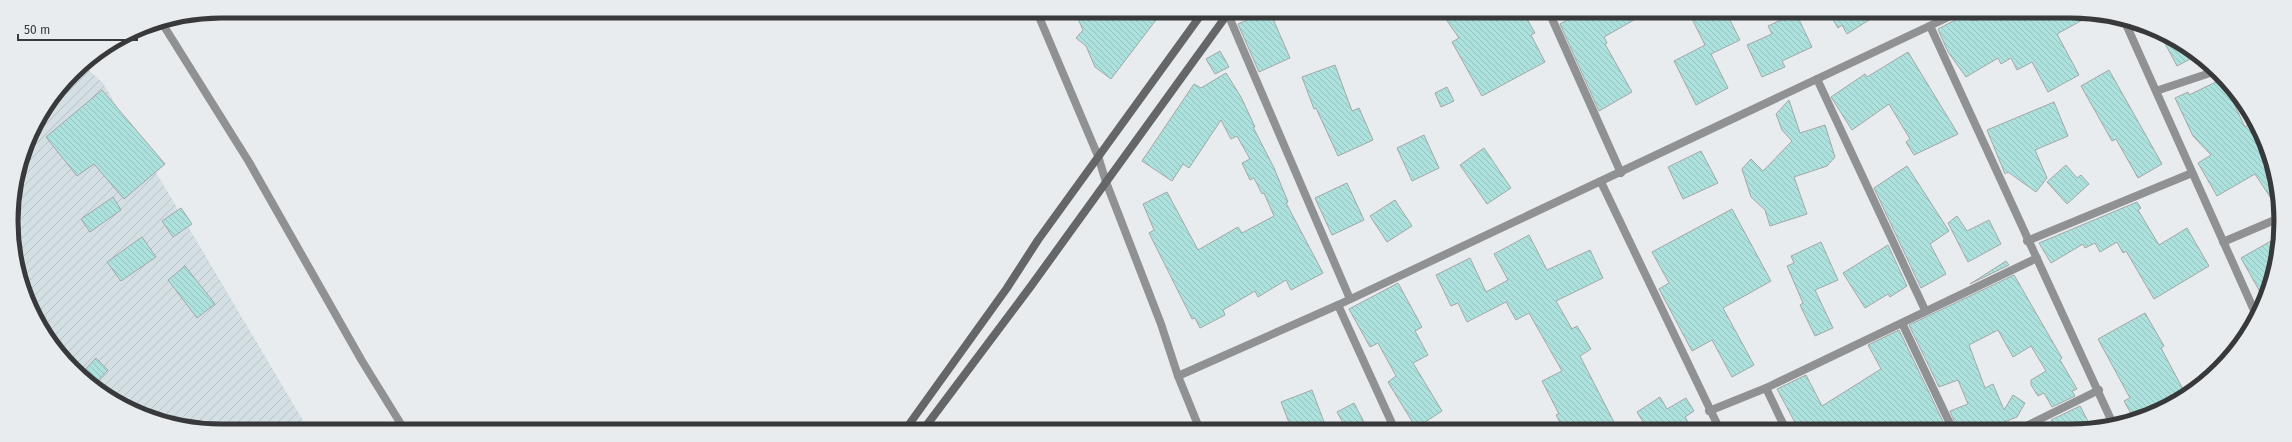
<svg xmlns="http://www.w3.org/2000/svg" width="2292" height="442" viewBox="0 0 2292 442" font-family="'Fira Sans',sans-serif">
	<defs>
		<pattern id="industrial-furrows" width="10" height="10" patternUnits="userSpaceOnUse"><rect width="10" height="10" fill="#d4dfe4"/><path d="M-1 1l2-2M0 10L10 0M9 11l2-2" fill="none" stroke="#b7c0c4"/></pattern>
		<pattern id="building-back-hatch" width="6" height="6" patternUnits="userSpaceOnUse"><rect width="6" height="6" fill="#ade1dd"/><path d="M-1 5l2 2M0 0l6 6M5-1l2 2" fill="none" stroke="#96c2be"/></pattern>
	</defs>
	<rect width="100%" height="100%" fill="#e8ecee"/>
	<path fill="url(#industrial-furrows)" d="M 83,65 L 103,83 L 308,429 L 194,429 L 116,403 L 63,359 L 22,289 L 11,208 L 27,140 L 73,72 Z"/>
	<g fill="url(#building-back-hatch)" stroke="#a4a8a7">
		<path d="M 1075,12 L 1162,12 L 1111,79 L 1095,67 L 1086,46 L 1076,38 L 1083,30 Z"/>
		<path d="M 1255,12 L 1270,12 L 1290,58 L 1259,72 L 1238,24 L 1257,16 Z"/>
		<path d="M 1441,12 L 1523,12 L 1535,33 L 1531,35 L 1545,62 L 1482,96 L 1452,42 L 1459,38 Z"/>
		<path d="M 1581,12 L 1648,12 L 1604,37 L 1607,43 L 1605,44 L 1632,92 L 1599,111 L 1560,24 Z"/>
		<path d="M 1701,12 L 1726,12 L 1740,40 L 1711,54 L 1728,88 L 1696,105 L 1674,61 L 1705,45 L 1691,17 Z"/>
		<path d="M 1796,13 L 1812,47 L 1782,61 L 1785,67 L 1762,77 L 1747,45 L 1772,34 L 1768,26 Z"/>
		<path d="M 1829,13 L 1880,13 L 1847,34 L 1842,25 L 1838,28 Z"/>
		<path d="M 1965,13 L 1968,13 L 1973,21 L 1990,13 L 2095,13 L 2057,34 L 2079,75 L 2048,92 L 2032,62 L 2017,70 L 2011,58 L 2001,64 L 1998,58 L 1966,77 L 1948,52 L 1938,29 L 1959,18 Z"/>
		<path d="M 2160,34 L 2176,39 L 2196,56 L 2177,66 Z"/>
		<path d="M 1220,51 L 1229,67 L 1215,74 L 1206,59 Z"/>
		<path d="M 1908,52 L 1958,134 L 1914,155 L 1906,142 L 1910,139 L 1889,104 L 1852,130 L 1831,97 L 1865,74 L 1867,77 Z"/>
		<path d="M 1335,65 L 1352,111 L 1359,108 L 1373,140 L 1338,156 L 1316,108 L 1314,109 L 1302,77 Z"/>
		<path d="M 2109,70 L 2162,164 L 2138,178 L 2116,139 L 2112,141 L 2081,86 Z"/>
		<path d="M 1226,73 L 1241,97 L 1255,127 L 1253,127 L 1274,168 L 1288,202 L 1286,203 L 1323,273 L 1291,290 L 1286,280 L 1258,297 L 1255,291 L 1223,310 L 1225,315 L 1200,328 L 1195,318 L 1192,319 L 1149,233 L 1154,230 L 1143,204 L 1167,192 L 1198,250 L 1238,227 L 1242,233 L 1274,216 L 1264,193 L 1262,194 L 1254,178 L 1250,180 L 1242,163 L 1250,159 L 1237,136 L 1231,139 L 1221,120 L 1189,168 L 1183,164 L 1172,181 L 1142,161 L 1194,84 L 1201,88 Z"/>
		<path d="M 2222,79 L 2245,127 L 2252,122 L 2274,166 L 2276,206 L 2255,174 L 2217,196 L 2198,163 L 2211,155 L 2193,136 L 2175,98 L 2188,92 L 2189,95 Z"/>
		<path d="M 1447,87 L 1454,101 L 1441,107 L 1435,93 Z"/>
		<path d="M 102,90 L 165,164 L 124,199 L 94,164 L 77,176 L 46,137 Z"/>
		<path d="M 1789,100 L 1800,133 L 1825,125 L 1835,157 L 1827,166 L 1794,177 L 1807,214 L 1770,226 L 1765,210 L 1751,197 L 1742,169 L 1751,159 L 1763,171 L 1792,141 L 1782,130 L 1776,114 Z"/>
		<path d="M 2054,102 L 2068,136 L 2035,150 L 2047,178 L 2036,192 L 2008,172 L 2005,174 L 1987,130 Z"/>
		<path d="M 1424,135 L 1439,168 L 1412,181 L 1397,148 Z"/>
		<path d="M 1484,148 L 1511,188 L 1487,204 L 1460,165 Z"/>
		<path d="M 1701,151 L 1718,183 L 1683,199 L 1668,167 Z"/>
		<path d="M 2066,165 L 2077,178 L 2081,175 L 2089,184 L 2067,204 L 2047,182 Z"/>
		<path d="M 1907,166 L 1949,231 L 1930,244 L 1946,274 L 1921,288 L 1874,188 Z"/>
		<path d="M 1347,183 L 1364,220 L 1332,235 L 1315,198 Z"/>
		<path d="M 113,197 L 121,210 L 90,232 L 81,219 Z"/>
		<path d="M 1395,200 L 1412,226 L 1387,242 L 1370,216 Z"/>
		<path d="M 2137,202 L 2141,208 L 2138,210 L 2159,245 L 2187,228 L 2209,266 L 2154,299 L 2126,251 L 2123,253 L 2117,242 L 2100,252 L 2095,243 L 2085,248 L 2083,244 L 2051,263 L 2039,243 Z"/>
		<path d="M 181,208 L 192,224 L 173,237 L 162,221 Z"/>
		<path d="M 1732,209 L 1771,281 L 1723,308 L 1754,365 L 1732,377 L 1712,340 L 1692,351 L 1659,289 L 1669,283 L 1652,252 Z"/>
		<path d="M 1957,216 L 1967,231 L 1989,220 L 2001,244 L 1968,262 L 1948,223 Z"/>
		<path d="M 1529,235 L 1547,270 L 1590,250 L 1603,278 L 1556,301 L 1572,329 L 1577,326 L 1591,349 L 1580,356 L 1618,430 L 1564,430 L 1556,415 L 1559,414 L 1542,381 L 1562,371 L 1529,313 L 1516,320 L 1506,302 L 1467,322 L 1458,303 L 1451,306 L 1436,275 L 1470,258 L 1486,292 L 1508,280 L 1494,254 Z"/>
		<path d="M 142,237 L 156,257 L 121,281 L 107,262 Z"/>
		<path d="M 2278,237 L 2279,248 L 2264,299 L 2241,258 Z"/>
		<path d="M 1821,242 L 1838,280 L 1815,290 L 1833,328 L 1815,336 L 1800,305 L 1803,303 L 1787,266 L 1794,263 L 1791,256 Z"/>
		<path d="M 1888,245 L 1907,286 L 1890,297 L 1888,294 L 1865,308 L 1843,273 Z"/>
		<path d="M 2006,261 L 2009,265 L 1970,284 L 1981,277 Z"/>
		<path d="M 185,266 L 215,304 L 197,318 L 168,280 Z"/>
		<path d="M 2014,275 L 2062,358 L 2060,360 L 2077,389 L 2072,391 L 2075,396 L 2052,407 L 2044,393 L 2038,396 L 2031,385 L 2031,380 L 2046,371 L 2031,346 L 2013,357 L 1998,330 L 1969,345 L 1985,388 L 1993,384 L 2004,410 L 2013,395 L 2025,403 L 2017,417 L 1984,430 L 1958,430 L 1950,411 L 1968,404 L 1958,380 L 1939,387 L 1909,325 Z"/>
		<path d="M 1398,283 L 1422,327 L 1415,331 L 1428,355 L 1413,363 L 1442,411 L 1416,428 L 1388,382 L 1396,376 L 1378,343 L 1370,347 L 1349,309 Z"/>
		<path d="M 2145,313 L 2164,346 L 2161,348 L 2185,393 L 2152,415 L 2134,419 L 2124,401 L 2130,398 L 2098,339 Z"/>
		<path d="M 1899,330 L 1947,430 L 1799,430 L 1777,389 L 1806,375 L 1822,406 L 1881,369 L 1868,345 Z"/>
		<path d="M 96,358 L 108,370 L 94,385 L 81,374 Z"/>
		<path d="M 1312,390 L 1324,422 L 1303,430 L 1292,430 L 1281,402 Z"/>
		<path d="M 1660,397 L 1667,409 L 1686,398 L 1694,411 L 1685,417 L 1693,430 L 1648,430 L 1637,412 Z"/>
		<path d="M 1354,403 L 1368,430 L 1347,430 L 1337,412 Z"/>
		<path d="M 2080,406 L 2092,429 L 2057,431 L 2051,420 Z"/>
	</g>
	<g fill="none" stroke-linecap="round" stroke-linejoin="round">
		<g stroke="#909192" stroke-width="8">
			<path d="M 1037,12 L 1098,156 L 1106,182 L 1161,324 L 1178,376 L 1200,430"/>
			<path d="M 1227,12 L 1350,299"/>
			<path d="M 1549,12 L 1621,173"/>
			<path d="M 2125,22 L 2257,317"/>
			<path d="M 162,23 L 249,162 L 362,361 L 404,429"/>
			<path d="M 1930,26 L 2113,424"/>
			<path d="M 68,79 L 105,51"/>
			<path d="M 1817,79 L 1925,310"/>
			<path d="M 2156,91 L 2213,72"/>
			<path d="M 1601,182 L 1720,430"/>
			<path d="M 2027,241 L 2192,173"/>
			<path d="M 2223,242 L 2277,219"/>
			<path d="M 1338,305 L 1395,430"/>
			<path d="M 1902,323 L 1953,430"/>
			<path d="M 1178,376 L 1338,305 L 1957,13"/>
			<path d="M 1709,411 L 1766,388"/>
			<path d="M 1786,430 L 1766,388 L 2037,258"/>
			<path d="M 2018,430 L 2099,390"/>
		</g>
		<g stroke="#656668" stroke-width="8">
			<path d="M 905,430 L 1007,288 L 1038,240 L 1203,12"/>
			<path d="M 923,430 L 1031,286 L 1229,12"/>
		</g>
	</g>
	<path d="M0 0H2292V442H0ZM221 18H2071A203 203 0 0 1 2274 221V221A203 203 0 0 1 2071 424H221A203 203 0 0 1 18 221V221A203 203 0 0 1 221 18Z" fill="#e8ecee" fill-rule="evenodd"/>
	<path fill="none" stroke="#38393a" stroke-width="5" d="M221 18H2071A203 203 0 0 1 2274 221V221A203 203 0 0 1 2071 424H221A203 203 0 0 1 18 221V221A203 203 0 0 1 221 18Z"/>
	<path d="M18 34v6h119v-6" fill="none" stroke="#38393a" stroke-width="2"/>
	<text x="24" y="34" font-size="12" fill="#38393a" stroke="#e8ecee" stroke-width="3" paint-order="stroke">50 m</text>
</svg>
